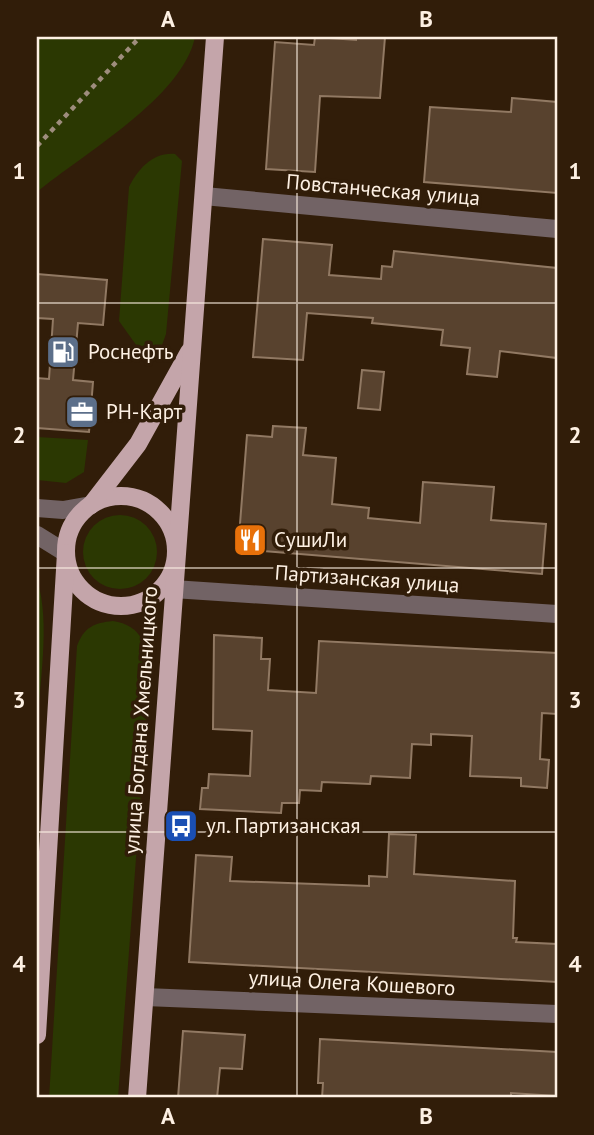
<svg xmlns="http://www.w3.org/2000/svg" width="594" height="1135" viewBox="0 0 594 1135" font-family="'PT Sans',sans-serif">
	<rect width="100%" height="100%" fill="#311d09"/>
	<g fill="#2b3802">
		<path d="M 37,37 L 195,37 C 183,97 83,154 37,192 Z"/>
		<path d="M 175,154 L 182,161 L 166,334 L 162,345 L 154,351 L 139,349 L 119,321 L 129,187 C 138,169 153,152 175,154 Z"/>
		<path d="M 37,437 L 88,440 L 84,472 L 66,483 L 37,480 Z"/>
		<circle cx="120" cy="552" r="37"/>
		<path d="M 37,580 C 51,622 39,686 37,731 Z"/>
		<path d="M 113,621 C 141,625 148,646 150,672 L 118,1098 L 49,1098 L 77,646 C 84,627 94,623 113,621 Z"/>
	</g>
	<g fill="#58422e" stroke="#917963" stroke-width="2">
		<path d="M 315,37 L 356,40 L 356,37 L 385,37 L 380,98 L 320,96 L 315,172 L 266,169 L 275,42 L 314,45 Z"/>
		<path d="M 512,98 L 557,102 L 557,193 L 424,182 L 430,107 L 511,112 Z"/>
		<path d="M 263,239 L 332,245 L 329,275 L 381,279 L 382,266 L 392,267 L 394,251 L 557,268 L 557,358 L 500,351 L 497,377 L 467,374 L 470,348 L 441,345 L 443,330 L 372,323 L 373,318 L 307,313 L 303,360 L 253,357 Z"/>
		<path d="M 37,274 L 107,280 L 103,325 L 78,323 L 73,380 L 93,382 L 89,432 L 37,428 L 37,378 L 49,379 L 53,319 L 37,318 Z"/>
		<path d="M 362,370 L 384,372 L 380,410 L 358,408 Z"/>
		<path d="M 273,426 L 306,428 L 303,455 L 336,458 L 332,504 L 369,508 L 368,518 L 420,523 L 423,482 L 494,487 L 491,520 L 546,524 L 542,574 L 238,549 L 247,435 L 272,437 Z"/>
		<path d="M 214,635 L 262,638 L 261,659 L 270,659 L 268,690 L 316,693 L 319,641 L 557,653 L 557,714 L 542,713 L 540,759 L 549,760 L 547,788 L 521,786 L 521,778 L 470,776 L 472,736 L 431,734 L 431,745 L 412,744 L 410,778 L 371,776 L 370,784 L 322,782 L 321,791 L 300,790 L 299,803 L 282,803 L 281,813 L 200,809 L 202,788 L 208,788 L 209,774 L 250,776 L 252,731 L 213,729 Z"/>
		<path d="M 389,834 L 416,835 L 414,874 L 515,881 L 513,938 L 517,938 L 516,942 L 557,944 L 557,982 L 189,962 L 196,855 L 232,857 L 230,881 L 369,886 L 369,876 L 387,877 Z"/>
		<path d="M 183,1031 L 245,1035 L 242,1069 L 220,1068 L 217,1098 L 178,1098 Z"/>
		<path d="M 320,1039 L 557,1052 L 557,1096 L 511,1093 L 511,1098 L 322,1098 L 323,1083 L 318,1083 Z"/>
	</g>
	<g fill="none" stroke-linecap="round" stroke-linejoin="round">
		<path stroke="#9e8d7d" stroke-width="4.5" stroke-dasharray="5 5" stroke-linecap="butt" d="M 37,146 L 140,37"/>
		<g stroke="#726365" stroke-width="18">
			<path d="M 204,196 L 557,229"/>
			<path d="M 37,508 L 63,510 L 91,505"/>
			<path d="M 37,535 L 66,553"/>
			<path d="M 173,589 L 557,614"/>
			<path d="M 145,997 L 557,1014"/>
		</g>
		<g stroke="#c4a5aa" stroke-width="18">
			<circle cx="121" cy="551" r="55"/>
			<path d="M 91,505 L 138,444 L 189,352"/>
			<path d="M 37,1035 L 66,553"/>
			<path d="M 137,1098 L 215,37"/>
		</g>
	</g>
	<path fill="none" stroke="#fdf0e3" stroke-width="2" stroke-opacity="0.55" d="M 297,37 L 297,1098M 37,303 L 557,303M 37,568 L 557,568M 37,832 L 557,832"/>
	<defs>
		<g id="fuel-square" transform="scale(1.75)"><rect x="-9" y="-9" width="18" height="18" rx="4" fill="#5c6f8a" stroke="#311d09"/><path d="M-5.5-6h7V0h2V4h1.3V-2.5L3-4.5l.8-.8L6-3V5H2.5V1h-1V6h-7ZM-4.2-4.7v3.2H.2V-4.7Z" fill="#fff"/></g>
		<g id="office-square" transform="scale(1.75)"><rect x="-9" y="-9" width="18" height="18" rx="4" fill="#5c6f8a" stroke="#311d09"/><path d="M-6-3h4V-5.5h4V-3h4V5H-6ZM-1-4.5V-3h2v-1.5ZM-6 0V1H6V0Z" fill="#fff"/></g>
		<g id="restaurant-square" transform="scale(1.75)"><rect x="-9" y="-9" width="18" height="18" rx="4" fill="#e8710a" stroke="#311d09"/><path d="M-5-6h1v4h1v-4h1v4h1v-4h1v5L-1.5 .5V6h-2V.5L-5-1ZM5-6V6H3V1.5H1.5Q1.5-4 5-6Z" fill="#fff"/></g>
		<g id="bus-square" transform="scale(1.75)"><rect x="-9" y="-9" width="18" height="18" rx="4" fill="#1a4fb4" stroke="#311d09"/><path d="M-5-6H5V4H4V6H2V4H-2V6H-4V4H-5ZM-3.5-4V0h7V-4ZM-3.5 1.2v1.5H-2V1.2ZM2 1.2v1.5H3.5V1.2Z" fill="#fff"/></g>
	</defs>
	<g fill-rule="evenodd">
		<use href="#fuel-square" x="63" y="352"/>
		<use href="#office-square" x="82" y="412"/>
		<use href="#restaurant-square" x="250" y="540"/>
		<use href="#bus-square" x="181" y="826"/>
	</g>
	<g text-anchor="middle" stroke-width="7" stroke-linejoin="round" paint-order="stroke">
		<g font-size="21" fill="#fdf0e3" stroke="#311d09">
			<text transform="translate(383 190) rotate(5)" y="7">Повстанческая улица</text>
			<text transform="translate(367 579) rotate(4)" y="7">Партизанская улица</text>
			<text transform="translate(141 720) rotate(-86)" y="7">улица Богдана Хмельницкого</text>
			<text transform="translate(352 983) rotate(3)" y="7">улица Олега Кошевого</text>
		</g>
		<g font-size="21" fill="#fdf0e3" stroke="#311d09" text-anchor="start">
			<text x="88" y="359">Роснефть</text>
			<text x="106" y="419">РН-Карт</text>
			<text x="274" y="547">СушиЛи</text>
			<text x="206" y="833">ул. Партизанская</text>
		</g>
	</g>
	<rect width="594" height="1135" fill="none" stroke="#311d09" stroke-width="77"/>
	<rect x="38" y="38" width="518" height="1058" fill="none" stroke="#fdf0e3" stroke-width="2.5"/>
	<g font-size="23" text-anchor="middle" font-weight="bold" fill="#fdf0e3">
		<text x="168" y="27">A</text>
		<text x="426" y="27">B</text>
		<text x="19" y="179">1</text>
		<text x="575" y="179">1</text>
		<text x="19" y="443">2</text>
		<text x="575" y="443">2</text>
		<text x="19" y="708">3</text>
		<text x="575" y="708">3</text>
		<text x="19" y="972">4</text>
		<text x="575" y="972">4</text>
		<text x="168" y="1124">A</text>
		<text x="426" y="1124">B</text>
	</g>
</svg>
